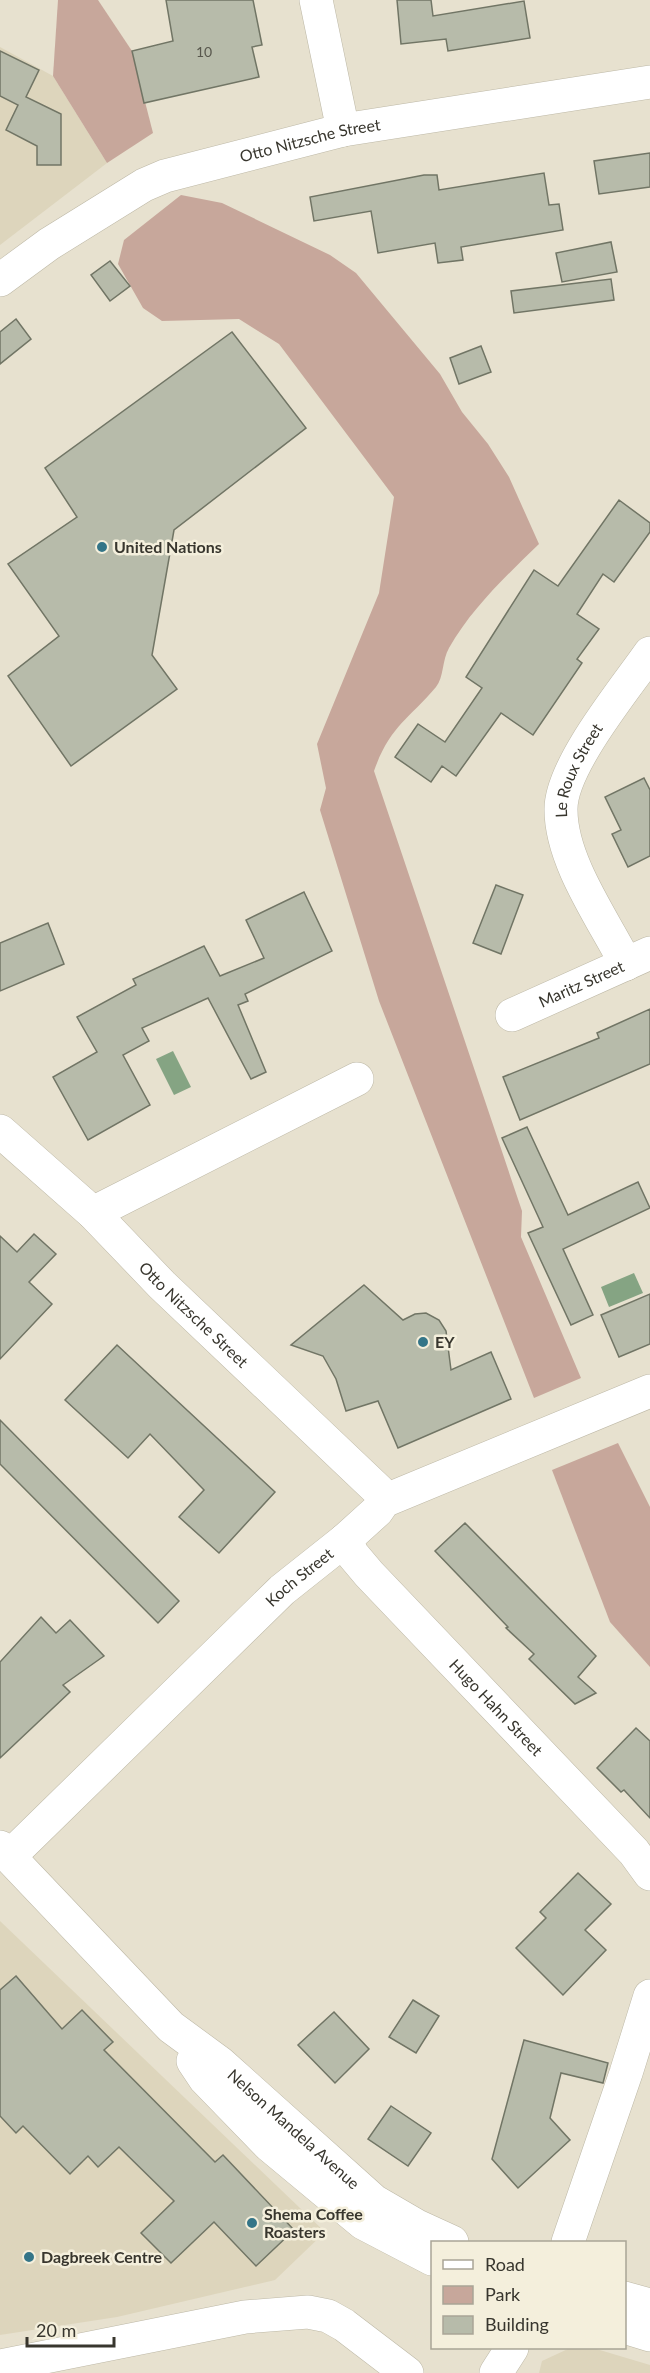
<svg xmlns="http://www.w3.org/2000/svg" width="650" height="2373" viewBox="0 0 650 2373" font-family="Lato,sans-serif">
	<rect width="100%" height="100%" fill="#e7e1cf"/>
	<g fill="#ddd5bc">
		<path d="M 0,47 L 53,76 L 107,163 L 0,245 Z"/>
		<path d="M 0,1921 L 325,2232 L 275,2280 L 117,2317 L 0,2335 Z"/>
		<path d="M 570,2348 L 593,2348 L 650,2365 L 650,2373 L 539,2373 L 542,2361 Z"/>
	</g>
	<g fill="#c7a79b">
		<path d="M 58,0 L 98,0 L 132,51 L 153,133 L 107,163 L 53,76 Z"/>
		<path d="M 181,195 L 222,203 L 330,255 L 356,273 L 440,374 L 462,412 L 488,444 L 509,477 L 539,544 C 506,576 472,608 449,648 C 442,660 444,677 436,687 C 407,721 390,726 374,771 L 522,1211 L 521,1237 L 581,1378 L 534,1398 L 379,1001 L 320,810 L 326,788 L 317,744 L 379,593 L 394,497 L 279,344 L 239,319 L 162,321 L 143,308 L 118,264 L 124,240 Z"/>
		<path d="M 618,1443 L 650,1507 L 650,1667 L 610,1622 L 552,1470 Z"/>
	</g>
	<g fill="#85a483">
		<path d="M 173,1051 L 191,1087 L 174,1095 L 156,1059 Z"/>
		<path d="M 634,1273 L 643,1293 L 609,1307 L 601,1287 Z"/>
	</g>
	<g fill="#b7bbaa" stroke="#717565" stroke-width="1.5">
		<path d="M 166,0 L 253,0 L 262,45 L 252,47 L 259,77 L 144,103 L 132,51 L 173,41 Z"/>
		<path d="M 397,0 L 431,0 L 433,16 L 524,1 L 530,38 L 448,51 L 446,39 L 401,44 Z"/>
		<path d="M 0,51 L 39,70 L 26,97 L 61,114 L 61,165 L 37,165 L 37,146 L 6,130 L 18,105 L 0,96 Z"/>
		<path d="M 650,153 L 650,187 L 599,194 L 594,161 Z"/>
		<path d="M 544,173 L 549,205 L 559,204 L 563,230 L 461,247 L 463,260 L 438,263 L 435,243 L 378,253 L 371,211 L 314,221 L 310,197 L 424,175 L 437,175 L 439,190 Z"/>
		<path d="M 611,242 L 617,272 L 562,282 L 556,253 Z"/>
		<path d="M 110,261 L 130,286 L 110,301 L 91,275 Z"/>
		<path d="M 611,279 L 614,300 L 514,313 L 511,291 Z"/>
		<path d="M 16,319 L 31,339 L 0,364 L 0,332 Z"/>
		<path d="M 232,332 L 306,428 L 174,530 L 152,655 L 177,689 L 71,766 L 8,676 L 59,636 L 8,564 L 77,517 L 45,468 Z"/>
		<path d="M 481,346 L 491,372 L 459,384 L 450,358 Z"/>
		<path d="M 619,500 L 650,523 L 650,532 L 614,582 L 603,574 L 577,614 L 599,629 L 577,659 L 582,663 L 533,735 L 501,713 L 456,776 L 442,766 L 431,782 L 395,757 L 418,724 L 445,742 L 482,688 L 466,677 L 534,570 L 558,586 Z"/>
		<path d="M 644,778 L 650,790 L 650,856 L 628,867 L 612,834 L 621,830 L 605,797 Z"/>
		<path d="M 496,885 L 523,895 L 501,954 L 473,943 Z"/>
		<path d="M 304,892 L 332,951 L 245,994 L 248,1001 L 238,1005 L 266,1072 L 251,1079 L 208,998 L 142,1028 L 149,1041 L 123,1055 L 150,1105 L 88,1140 L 53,1077 L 97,1052 L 77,1017 L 136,985 L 133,979 L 204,946 L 220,976 L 264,958 L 246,920 Z"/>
		<path d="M 48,923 L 64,964 L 0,991 L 0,943 Z"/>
		<path d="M 650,1009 L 650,1064 L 520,1120 L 503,1077 L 599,1038 L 597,1033 Z"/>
		<path d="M 527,1127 L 568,1215 L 638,1182 L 650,1208 L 563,1249 L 593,1315 L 571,1325 L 528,1233 L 543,1227 L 502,1138 Z"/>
		<path d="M 34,1234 L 56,1254 L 29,1282 L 52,1304 L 0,1359 L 0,1236 L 17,1252 Z"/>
		<path d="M 364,1285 L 403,1320 L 415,1314 L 426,1313 L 439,1320 L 446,1331 L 451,1370 L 491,1352 L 511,1399 L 398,1448 L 378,1401 L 346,1411 L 336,1379 L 323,1356 L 291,1345 Z"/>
		<path d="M 650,1294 L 650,1344 L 619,1357 L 601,1315 Z"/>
		<path d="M 117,1345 L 275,1492 L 219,1553 L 179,1517 L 204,1490 L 150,1434 L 128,1458 L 65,1400 Z"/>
		<path d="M 0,1420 L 179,1601 L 158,1623 L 0,1464 Z"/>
		<path d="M 465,1523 L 596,1656 L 578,1677 L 596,1693 L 575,1704 L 529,1659 L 534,1654 L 506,1628 L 508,1627 L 435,1551 Z"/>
		<path d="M 41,1617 L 56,1633 L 70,1620 L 104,1656 L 63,1685 L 70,1692 L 0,1758 L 0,1662 Z"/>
		<path d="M 636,1728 L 650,1741 L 650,1818 L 624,1790 L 621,1792 L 597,1768 Z"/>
		<path d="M 578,1873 L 611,1904 L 585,1930 L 606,1950 L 563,1995 L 516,1948 L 546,1918 L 540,1912 Z"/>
		<path d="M 16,1976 L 62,2029 L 82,2010 L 113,2042 L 104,2050 L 215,2162 L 223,2155 L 294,2230 L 256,2266 L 214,2222 L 171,2263 L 141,2233 L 174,2201 L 119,2147 L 98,2167 L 88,2156 L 70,2174 L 23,2126 L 16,2133 L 0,2116 L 0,1990 Z"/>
		<path d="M 413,2000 L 439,2016 L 416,2053 L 389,2037 Z"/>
		<path d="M 334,2012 L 369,2049 L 335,2083 L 298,2045 Z"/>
		<path d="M 524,2040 L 608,2063 L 603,2083 L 561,2073 L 550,2118 L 570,2140 L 518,2188 L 492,2159 Z"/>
		<path d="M 391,2106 L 431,2133 L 408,2166 L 368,2139 Z"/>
	</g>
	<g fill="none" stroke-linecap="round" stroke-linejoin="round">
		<g stroke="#bdb8a6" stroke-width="34">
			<g id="minor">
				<path d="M 316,0 L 343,130"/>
				<path id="s1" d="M 0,280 L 49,244 L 144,185 L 165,176 L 343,130 L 650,82"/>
				<path id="s2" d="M 626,964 C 603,919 561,861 561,810 C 560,767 625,689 650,653"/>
				<path id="s3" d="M 512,1015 L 650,953"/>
				<path id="s4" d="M 0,1131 L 93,1213 L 162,1285 L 379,1491 L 384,1501"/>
				<path d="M 93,1213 L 357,1079"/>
				<path id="s5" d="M 345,1540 L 353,1555 L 369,1574 L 634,1852 L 650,1874"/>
				<path id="s6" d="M 10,1856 L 282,1590 L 345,1540 L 377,1511 L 384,1501 L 650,1391"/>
				<path d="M 568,2242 L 626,2073 L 650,1996"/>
				<path d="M 0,2366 L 245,2317 L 308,2312 L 328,2316 L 344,2325 L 407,2373"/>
				<path d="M 496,2373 L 512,2348"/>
			</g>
		</g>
		<g stroke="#bdb8a6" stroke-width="34">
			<g id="major">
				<path id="s7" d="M 0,1847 L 171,2027 L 220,2063 L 374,2201 L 417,2226 L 452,2242"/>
				<path d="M 193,2061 L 205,2079 L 269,2145 L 363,2223 L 432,2259"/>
				<path d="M 624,2298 L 650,2305"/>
				<path d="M 624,2327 L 650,2335"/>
			</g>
		</g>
		<use href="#minor" stroke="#fff" stroke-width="33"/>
		<use href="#major" stroke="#fff" stroke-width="33"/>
	</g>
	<g fill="#347588" stroke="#f4efdc" stroke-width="2">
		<circle cx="102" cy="547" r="6"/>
		<circle cx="423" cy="1342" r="6"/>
		<circle cx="252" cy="2223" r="6"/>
		<circle cx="29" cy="2257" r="6"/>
	</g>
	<g text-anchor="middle" stroke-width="5" stroke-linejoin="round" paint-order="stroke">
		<g font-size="14" fill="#58574d">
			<text x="204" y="57">10</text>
		</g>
		<g font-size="16" fill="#38362e" stroke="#f4efdc">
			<text dy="6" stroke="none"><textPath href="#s1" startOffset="345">Otto Nitzsche Street</textPath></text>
			<text dy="6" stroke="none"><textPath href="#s2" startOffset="212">Le Roux Street</textPath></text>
			<text dy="6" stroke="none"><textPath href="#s3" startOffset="76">Maritz Street</textPath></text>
			<text dy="6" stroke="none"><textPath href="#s4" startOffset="267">Otto Nitzsche Street</textPath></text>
			<text dy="6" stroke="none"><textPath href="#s6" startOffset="402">Koch Street</textPath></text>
			<text dy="6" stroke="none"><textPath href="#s5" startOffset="226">Hugo Hahn Street</textPath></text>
			<text dy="6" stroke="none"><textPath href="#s7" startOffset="408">Nelson Mandela Avenue</textPath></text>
		</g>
		<g font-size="16" font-weight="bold" fill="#38362e" stroke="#f4efdc" text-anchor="start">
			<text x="114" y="553">United Nations</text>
			<text x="435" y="1348">EY</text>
			<text x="264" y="2220">Shema Coffee<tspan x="264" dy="18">Roasters</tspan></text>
			<text x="41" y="2263">Dagbreek Centre</text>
		</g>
	</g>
	<rect x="431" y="2241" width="195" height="108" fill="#f4efdc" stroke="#a9a596" stroke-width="1.5"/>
	<rect x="443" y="2260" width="30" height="9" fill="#ffffff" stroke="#a9a596" stroke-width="1.5"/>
	<text x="485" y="2271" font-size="18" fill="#38362e">Road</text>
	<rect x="443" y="2286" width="30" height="18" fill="#c7a79b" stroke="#a9a596" stroke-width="1.5"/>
	<text x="485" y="2301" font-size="18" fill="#38362e">Park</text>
	<rect x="443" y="2316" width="30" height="18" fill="#b7bbaa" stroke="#a9a596" stroke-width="1.5"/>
	<text x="485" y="2331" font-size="18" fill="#38362e">Building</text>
	<path d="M27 2337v9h87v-9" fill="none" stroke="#38362e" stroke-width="3"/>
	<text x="36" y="2337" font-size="18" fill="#38362e" stroke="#f4efdc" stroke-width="4.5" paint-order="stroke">20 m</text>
</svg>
